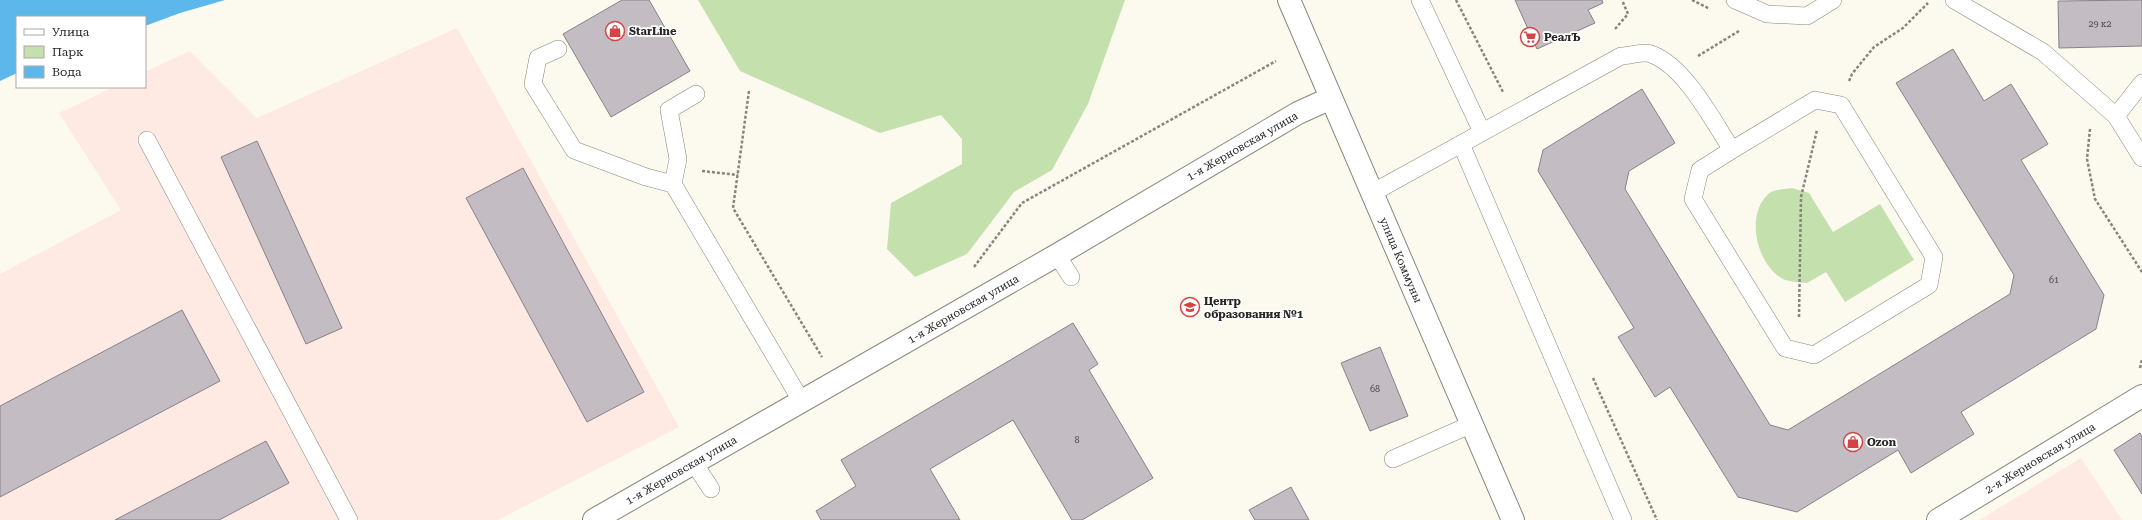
<svg xmlns="http://www.w3.org/2000/svg" width="2142" height="520" viewBox="0 0 2142 520" font-family="'Roboto Serif',serif">
	<rect width="100%" height="100%" fill="#fcf9ef"/>
	<g fill="#feeae2">
		<path d="M 457,28 L 679,427 L 498,520 L 0,520 L 0,274 L 121,210 L 59,113 L 114,87 L 145,87 L 145,72 L 190,51 L 257,118 Z"/>
		<path d="M 2081,458 L 2122,520 L 1979,520 L 1981,519 Z"/>
	</g>
	<g fill="#c4e0ac">
		<path d="M 698,0 L 1125,0 L 1088,104 L 1052,170 L 1014,192 L 967,254 L 915,277 L 887,249 L 891,203 L 962,164 L 962,139 L 941,115 L 880,133 L 740,71 Z"/>
		<path d="M 1792,188 L 1809,193 L 1833,232 L 1880,204 L 1914,260 L 1845,302 L 1826,272 L 1807,283 C 1800,282 1789,282 1783,279 C 1756,265 1744,211 1771,192 C 1776,189 1787,189 1792,188 Z"/>
	</g>
	<path fill="#5cb8eb" d="M 0,0 L 225,0 L 180,13 L 145,26 L 145,17 L 17,17 L 17,73 L 0,81 Z"/>
	<g fill="#c4bcc3" stroke="#888188">
		<path d="M 622,0 L 649,0 L 690,71 L 611,117 L 563,34 Z"/>
		<path d="M 1515,0 L 1602,0 L 1603,3 L 1588,10 L 1595,23 L 1537,49 Z"/>
		<path d="M 2142,0 L 2142,46 L 2059,48 L 2058,1 Z"/>
		<path d="M 1953,49 L 1984,101 L 2011,84 L 2048,144 L 2021,160 L 2104,295 L 2096,329 L 1961,412 L 1974,434 L 1911,473 L 1898,450 L 1797,512 L 1738,497 L 1670,387 L 1655,397 L 1618,337 L 1634,328 L 1538,171 L 1543,150 L 1642,89 L 1675,143 L 1629,171 L 1625,189 L 1770,425 L 1788,430 L 2010,294 L 2014,275 L 1896,83 Z"/>
		<path d="M 257,141 L 342,328 L 306,344 L 221,157 Z"/>
		<path d="M 523,168 L 644,392 L 587,422 L 466,198 Z"/>
		<path d="M 182,310 L 220,381 L 0,497 L 0,406 Z"/>
		<path d="M 1073,323 L 1098,364 L 1089,370 L 1153,478 L 1082,520 L 1072,520 L 1013,420 L 930,469 L 960,520 L 821,520 L 816,511 L 856,486 L 841,460 Z"/>
		<path d="M 1380,347 L 1408,416 L 1370,431 L 1341,363 Z"/>
		<path d="M 2140,433 L 2142,437 L 2142,494 L 2114,450 Z"/>
		<path d="M 266,441 L 289,483 L 219,520 L 115,520 Z"/>
		<path d="M 1291,487 L 1309,520 L 1255,520 L 1249,510 Z"/>
	</g>
	<g fill="none" stroke-linecap="round" stroke-linejoin="round">
		<g stroke="#88867d" stroke-width="18">
			<g id="service">
				<path d="M 1420,0 L 1482,132"/>
				<path d="M 1735,0 L 1767,14 L 1807,16 L 1833,0"/>
				<path d="M 1954,0 L 2043,52 L 2116,116 L 2142,158"/>
				<path d="M 558,49 L 538,58 L 533,84 L 574,150 L 646,177 L 673,184"/>
				<path d="M 696,94 L 669,110 L 678,159 L 673,184 L 802,402"/>
				<path d="M 2116,116 L 2142,83"/>
				<path d="M 147,140 L 349,520"/>
				<path d="M 1461,144 L 1623,520"/>
				<path d="M 1372,193 L 1621,56 C 1629,56 1644,51 1651,54 C 1685,66 1713,121 1732,150 L 1700,170 L 1693,199 L 1785,348 L 1814,355 L 1929,285 L 1934,257 L 1841,105 L 1815,100 L 1732,150"/>
				<path d="M 1057,255 L 1071,277"/>
				<path d="M 1393,459 L 1472,424"/>
				<path d="M 694,463 L 711,489"/>
			</g>
		</g>
		<g stroke="#88867d" stroke-width="24">
			<g id="minor">
				<path d="M 594,520 L 1057,255 L 1298,113 L 1331,98"/>
				<path d="M 1938,520 L 2142,396"/>
			</g>
		</g>
		<g stroke="#88867d" stroke-width="24">
			<path id="secondary" d="M 1289,0 L 1513,520"/>
		</g>
		<g stroke="#87857f" stroke-width="2.5" stroke-dasharray="3 2" stroke-linecap="butt">
			<path d="M 1456,0 L 1503,92"/>
			<path d="M 1692,0 L 1710,9"/>
			<path d="M 1615,29 L 1628,14 L 1622,0"/>
			<path d="M 1698,56 L 1739,31"/>
			<path d="M 1849,81 L 1852,74 L 1874,47 L 1903,28 L 1928,3"/>
			<path d="M 749,91 L 733,208 L 822,357"/>
			<path d="M 2090,129 L 2087,159 L 2095,199 L 2142,272"/>
			<path d="M 702,171 L 738,175"/>
			<path d="M 974,267 L 1022,203 L 1276,61"/>
			<path d="M 1799,317 L 1801,197 L 1817,130"/>
			<path d="M 2140,368 L 2142,359"/>
			<path d="M 1593,378 L 1657,520"/>
		</g>
		<use href="#service" stroke="#fff" stroke-width="17"/>
		<use href="#minor" stroke="#fff" stroke-width="22"/>
		<use href="#secondary" stroke="#fff" stroke-width="22"/>
	</g>
	<defs>
		<g id="shop-ring" transform="scale(1)"><circle r="9.5" fill="#fff" stroke="#d44445" stroke-width="1.5"/><path d="M-5-2.5h2.3a2.7 3.5 0 0 1 5.4 0H5L5.5 6h-11ZM-1.5-2.5h3a1.5 2.3 0 0 0-3 0Z" fill="#d44445"/></g>
		<g id="supermarket-ring" transform="scale(1)"><circle r="9.5" fill="#fff" stroke="#d44445" stroke-width="1.5"/><path d="M-6-5.5h2.5l.6 2H6L4.5 2H-2.5L-4.4-4H-6ZM-1.5 3.2a1.3 1.3 0 1 0 .1 0ZM3 3.2a1.3 1.3 0 1 0 .1 0Z" fill="#d44445"/></g>
		<g id="university-ring" transform="scale(1)"><circle r="9.5" fill="#fff" stroke="#d44445" stroke-width="1.5"/><path d="M0-5L7-2L0 1L-7-2ZM-4 1L0 2.5L4 1V4Q0 6-4 4Z" fill="#d44445"/></g>
	</defs>
	<g fill-rule="evenodd">
		<use href="#shop-ring" x="615" y="31"/>
		<use href="#supermarket-ring" x="1530" y="37"/>
		<use href="#university-ring" x="1190" y="307"/>
		<use href="#shop-ring" x="1853" y="442"/>
	</g>
	<g text-anchor="middle" stroke-width="3.5" stroke-linejoin="round" paint-order="stroke">
		<g font-size="9" fill="#4e4c4b">
			<text x="2100" y="27">29 к2</text>
			<text x="2054" y="283">61</text>
			<text x="1375" y="392">68</text>
			<text x="1077" y="443">8</text>
		</g>
		<g font-size="11" font-weight="bold" fill="#272623" stroke="#fff" text-anchor="start">
			<text x="629" y="35">StarLine</text>
			<text x="1544" y="41">РеалЪ</text>
			<text x="1204" y="305">Центр<tspan x="1204" dy="13">образования №1</tspan></text>
			<text x="1867" y="446">Ozon</text>
		</g>
		<g font-size="11" fill="#272623" stroke="#fff">
			<text transform="translate(1242 146) rotate(-30)" y="4">1-я Жерновская улица</text>
			<text transform="translate(1401 260) rotate(67)" y="4">улица Коммуны</text>
			<text transform="translate(963 309) rotate(-30)" y="4">1-я Жерновская улица</text>
			<text transform="translate(2040 458) rotate(-31)" y="4">2-я Жерновская улица</text>
			<text transform="translate(681 470) rotate(-30)" y="4">1-я Жерновская улица</text>
		</g>
	</g>
	<rect x="16" y="16" width="130" height="72" fill="#ffffff" stroke="#a9a8a7"/>
	<rect x="24" y="29" width="20" height="6" fill="#ffffff" stroke="#a9a8a7"/>
	<text x="52" y="36" font-size="12" fill="#272623">Улица</text>
	<rect x="24" y="46" width="20" height="12" fill="#c4e0ac" stroke="#a9a8a7"/>
	<text x="52" y="56" font-size="12" fill="#272623">Парк</text>
	<rect x="24" y="66" width="20" height="12" fill="#5cb8eb" stroke="#a9a8a7"/>
	<text x="52" y="76" font-size="12" fill="#272623">Вода</text>
</svg>
